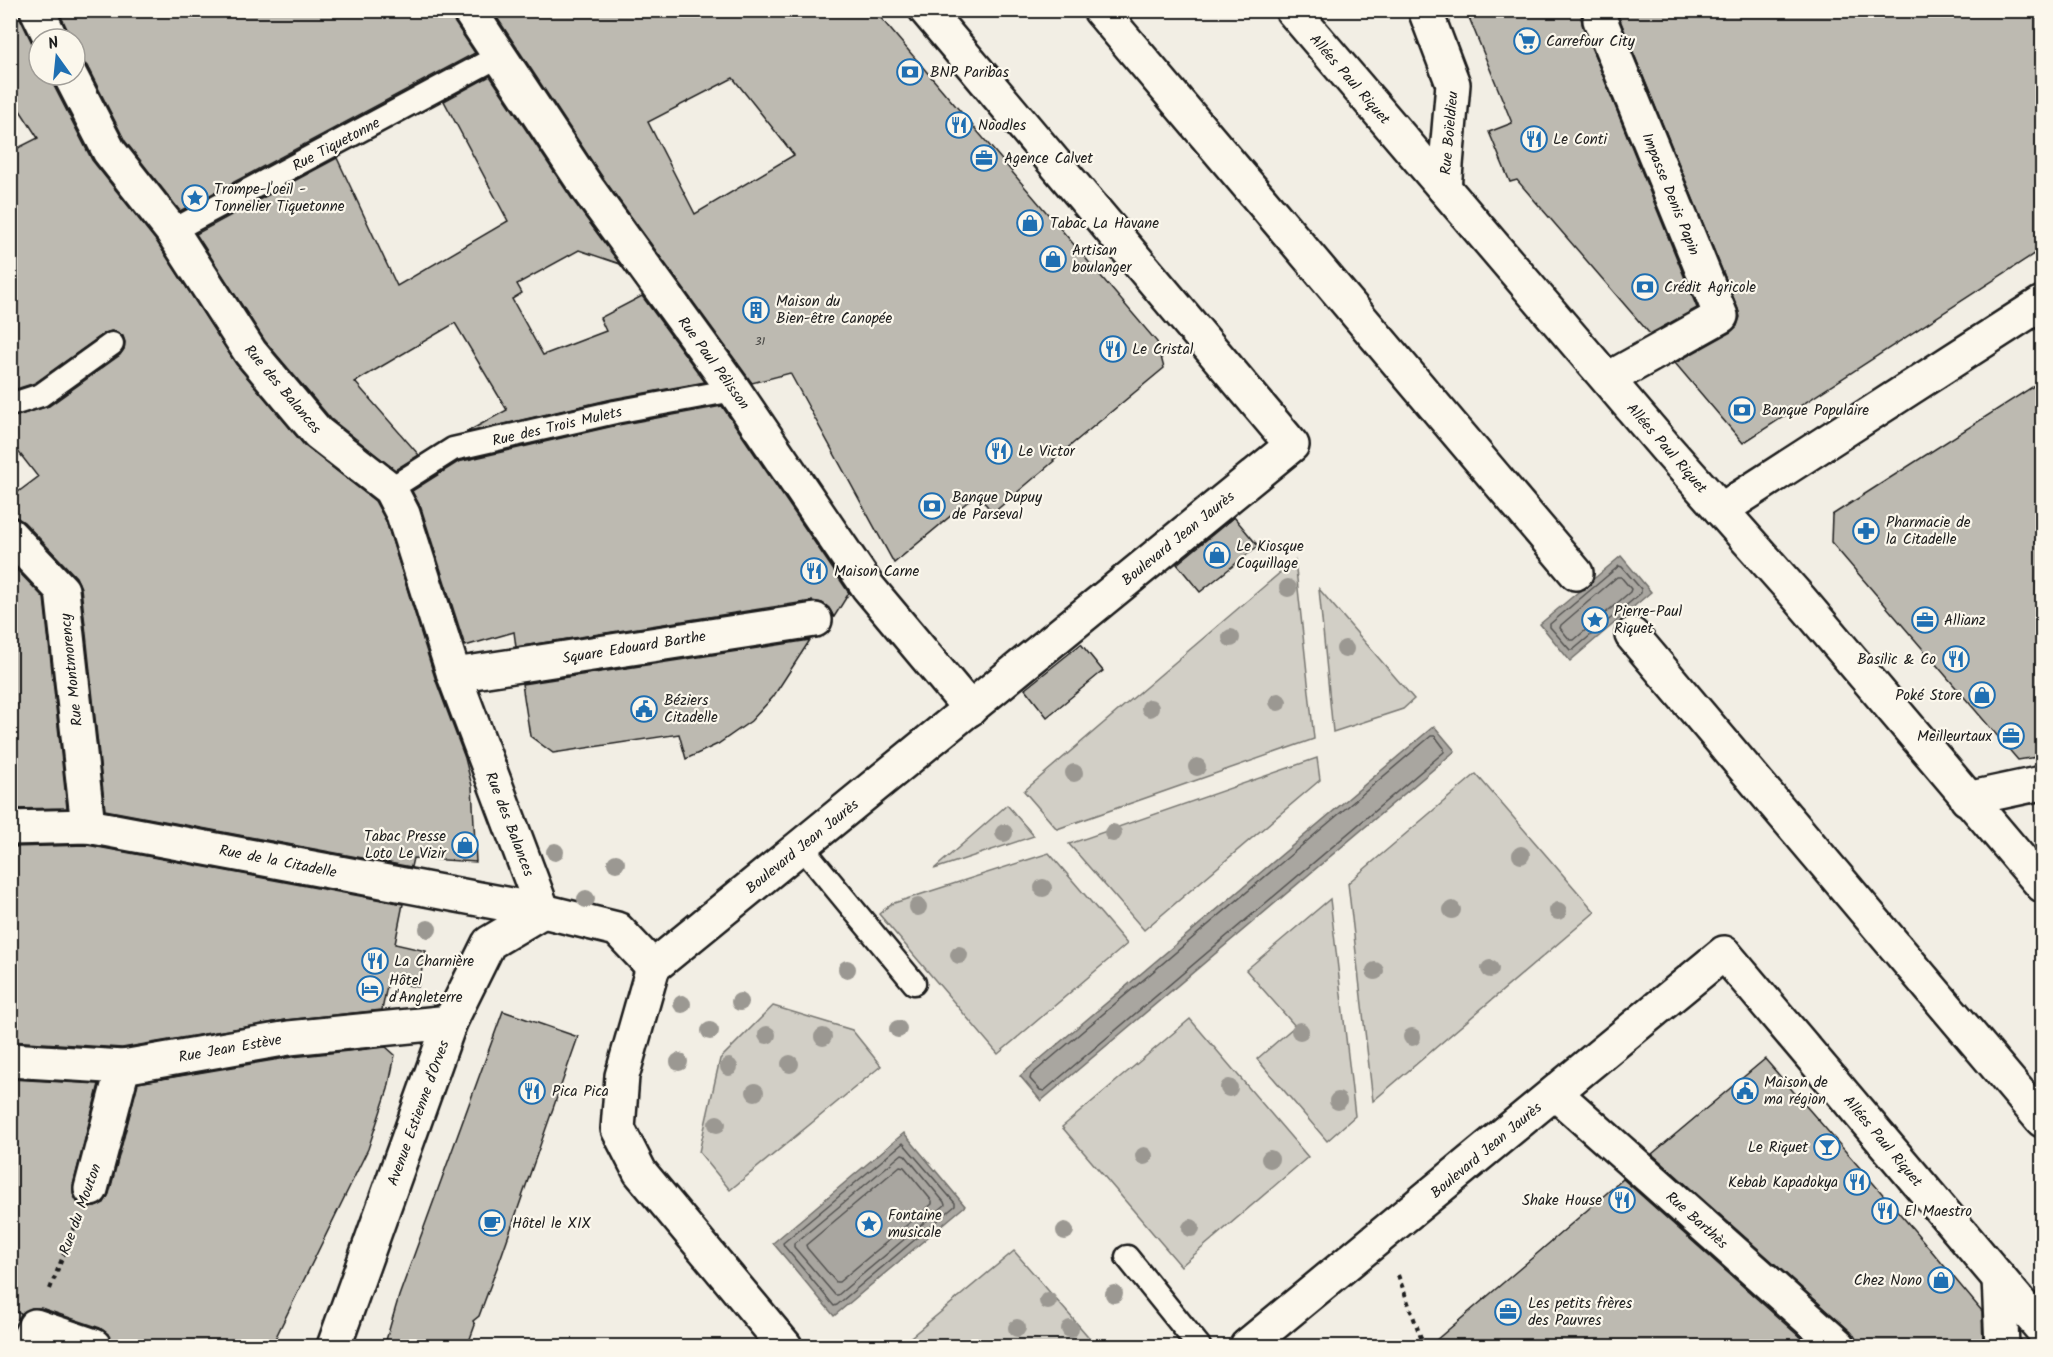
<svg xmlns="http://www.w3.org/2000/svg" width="2053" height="1357" viewBox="0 0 2053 1357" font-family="Kalam,sans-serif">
	<rect width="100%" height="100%" fill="#f2eee4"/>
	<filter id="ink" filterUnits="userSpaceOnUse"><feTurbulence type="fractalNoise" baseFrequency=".0167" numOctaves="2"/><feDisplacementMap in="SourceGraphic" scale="12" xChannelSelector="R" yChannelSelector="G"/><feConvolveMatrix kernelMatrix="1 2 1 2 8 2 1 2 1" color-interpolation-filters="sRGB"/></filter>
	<g filter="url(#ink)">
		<g fill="#d2cfc6" stroke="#777671" stroke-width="1.5">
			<path d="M 1295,560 L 1314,739 L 1057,829 L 1024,791 Z"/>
			<path d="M 1319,589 L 1414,699 L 1403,709 L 1333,732 Z"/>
			<path d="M 1317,758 L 1320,780 L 1144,930 L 1069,844 Z"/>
			<path d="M 1476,774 L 1595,912 L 1373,1101 L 1348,883 Z"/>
			<path d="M 1007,805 L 1034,836 L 934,869 Z"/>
			<path d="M 1049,853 L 1127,944 L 998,1054 L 879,914 L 891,904 Z"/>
			<path d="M 1330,899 L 1355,1116 L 1327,1141 L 1257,1059 L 1295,1026 L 1246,970 Z"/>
			<path d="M 773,1006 L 852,1030 L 881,1066 L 730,1190 L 699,1152 L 720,1059 Z"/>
			<path d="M 1190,1019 L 1308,1157 L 1181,1266 L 1062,1127 Z"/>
			<path d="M 1014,1251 L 1093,1342 L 1088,1346 L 900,1346 Z"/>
		</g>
		<g fill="#a9a6a0" stroke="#716f6b" stroke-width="1.5">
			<path d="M 1621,556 L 1651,592 L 1570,661 L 1540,624 Z"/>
			<path d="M 1434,726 L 1455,751 L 1041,1101 L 1020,1076 Z"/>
			<path d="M 904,1133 L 965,1206 L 834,1316 L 773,1243 Z"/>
		</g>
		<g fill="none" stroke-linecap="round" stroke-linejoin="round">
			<g stroke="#545351" stroke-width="1.5">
				<path d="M 1619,566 L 1622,567 L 1641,589 L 1641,593 L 1573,650 L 1570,650 L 1550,627 L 1550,624 Z"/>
				<path d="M 1617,577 L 1621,577 L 1631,589 L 1630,592 L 1574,640 L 1570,640 L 1560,628 L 1561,625 Z"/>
				<path d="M 1431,736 L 1435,736 L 1444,748 L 1444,752 L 1044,1091 L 1040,1090 L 1030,1079 L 1031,1075 Z"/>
				<path d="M 903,1143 L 955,1203 L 955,1206 L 837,1305 L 834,1306 L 784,1246 L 783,1243 Z"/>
				<path d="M 902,1154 L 905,1155 L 944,1202 L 945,1205 L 838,1295 L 835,1295 L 794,1247 L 794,1244 Z"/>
				<path d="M 900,1166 L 904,1167 L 932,1201 L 932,1204 L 839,1282 L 836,1282 L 807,1248 L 806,1245 Z"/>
			</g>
		</g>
		<g fill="#bdbab1" stroke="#1c1c1c" stroke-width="1.5" fill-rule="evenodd">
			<path d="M 10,10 L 19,10 L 20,18 L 34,47 L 39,53 L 39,75 L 51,75 L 53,84 L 92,160 L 157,242 L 236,364 L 304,445 L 375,501 L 386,521 L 436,681 L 465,758 L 472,786 L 476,862 L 413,858 L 411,867 L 105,810 L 81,588 L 76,577 L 24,522 L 16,517 L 10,517 L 10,498 L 38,477 L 10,441 L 10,418 L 49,406 L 120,355 L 124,349 L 125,342 L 123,336 L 117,332 L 111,331 L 105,333 L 35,383 L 10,391 L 10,152 L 38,138 L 10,95 Z"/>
			<path d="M 58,10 L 450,10 L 453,20 L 475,53 L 180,211 L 125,141 L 87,66 L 81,60 L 75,58 L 75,39 L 70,39 L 68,31 Z"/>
			<path d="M 492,10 L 874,10 L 1157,342 L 1164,368 L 1053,460 L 1054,461 L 993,513 L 977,494 L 894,563 L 790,373 L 752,383 L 603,178 ZM 733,78 L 794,155 L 695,214 L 648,122 Z"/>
			<path d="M 1466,10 L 1584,10 L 1581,18 L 1583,27 L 1697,308 L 1650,334 L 1517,180 L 1510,182 L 1489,132 L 1512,123 Z"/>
			<path d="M 1616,10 L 2043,10 L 2043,248 L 1743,443 L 1675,363 L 1731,332 L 1737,326 L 1740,317 L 1738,309 Z"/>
			<path d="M 490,76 L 572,199 L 620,264 L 579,250 L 517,284 L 522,293 L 512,299 L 543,355 L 606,331 L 600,318 L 642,296 L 705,382 L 612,399 L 465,433 L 507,410 L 455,323 L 355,382 L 419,455 L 395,470 L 331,419 L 265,341 L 196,234 L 337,158 L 397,286 L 508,221 L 444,101 Z"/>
			<path d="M 2043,380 L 2043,756 L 2018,760 L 1831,542 L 1832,515 Z"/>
			<path d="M 722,406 L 849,593 L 834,617 L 829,608 L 822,603 L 812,601 L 516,647 L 514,632 L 465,646 L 421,508 L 412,491 L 458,462 L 618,425 Z"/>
			<path d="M 1234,517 L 1258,546 L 1200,592 L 1177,564 Z"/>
			<path d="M 10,563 L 44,598 L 67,808 L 10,809 Z"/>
			<path d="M 810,640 L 773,697 L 751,721 L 718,744 L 686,759 L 679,734 L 553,753 L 530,736 L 522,684 Z"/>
			<path d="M 1081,644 L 1103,671 L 1047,717 L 1025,689 Z"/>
			<path d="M 87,845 L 403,904 L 395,944 L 426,951 L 418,987 L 388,981 L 382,1010 L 286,1020 L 122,1048 L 10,1041 L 10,847 Z"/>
			<path d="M 503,1011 L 578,1037 L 501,1257 L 479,1316 L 473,1321 L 475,1325 L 467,1347 L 384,1347 L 399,1296 Z"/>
			<path d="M 386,1047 L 395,1055 L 388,1089 L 368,1149 L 271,1347 L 112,1347 L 108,1334 L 100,1328 L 41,1308 L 32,1308 L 21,1314 L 10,1310 L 10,1079 L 99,1084 L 73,1185 L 73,1194 L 77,1202 L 86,1207 L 95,1207 L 104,1203 L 109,1194 L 138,1083 L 292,1057 Z"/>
			<path d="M 1765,1059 L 1914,1230 L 1982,1311 L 1983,1347 L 1857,1347 L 1857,1340 L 1851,1332 L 1652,1154 Z"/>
			<path d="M 1623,1179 L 1811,1347 L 1428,1347 L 1524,1265 Z"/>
		</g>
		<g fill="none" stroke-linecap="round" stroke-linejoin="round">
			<g stroke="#1c1c1c" stroke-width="27">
				<g id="lane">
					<path d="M 172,231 L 499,56"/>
					<path d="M 10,405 L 41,395 L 112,344"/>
					<path d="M 390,489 L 453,449 L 615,412 L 734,390"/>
					<path d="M 801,846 L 914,983"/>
					<path d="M 1127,1257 L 1199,1346"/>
				</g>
			</g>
			<g stroke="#1c1c1c" stroke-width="38">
				<g id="street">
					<path d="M 37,10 L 51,39"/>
					<path d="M 469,10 L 588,189 L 734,390 L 868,587 L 970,709"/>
					<path d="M 1100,10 L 1576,573"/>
					<path d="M 1425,10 L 1453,84 L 1444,188"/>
					<path d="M 1600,20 L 1721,316 L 1608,379"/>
					<path d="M 70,75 L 109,151 L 172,231 L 250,352 L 318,433 L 390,489 L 403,514 L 454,675 L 543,911"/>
					<path d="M 10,535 L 62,590 L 88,826"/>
					<path d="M 1632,635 L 2042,1120"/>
					<path d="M 454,675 L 815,620"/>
					<path d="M 1967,799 L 2042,783"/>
					<path d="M 10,828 L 88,826 L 543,911 L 617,929 L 653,967"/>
					<path d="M 10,1060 L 123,1067 L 289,1038 L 450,1022"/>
					<path d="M 1555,1093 L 1839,1346"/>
					<path d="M 91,1189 L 123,1067"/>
					<path d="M 1999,1278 L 2002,1346"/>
					<path d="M 25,1346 L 35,1326 L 94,1346"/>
					<path d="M 334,1346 L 450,1022 L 489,943 L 543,911"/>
					<path d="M 785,1346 L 640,1172 L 618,1129 L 622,1076 L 653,967 L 1292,445 L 926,10"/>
					<path d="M 1247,1346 L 1724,953 L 2042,1329"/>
				</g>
			</g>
			<g stroke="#1c1c1c" stroke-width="38">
				<g id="secondary">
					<path d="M 1292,10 L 1666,448 L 1799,598 L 2042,885"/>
					<path d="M 1721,510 L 2042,303"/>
				</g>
			</g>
			<g stroke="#1c1c1c" stroke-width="4" stroke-dasharray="4.5 4.5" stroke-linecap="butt">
				<path d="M 1398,1275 L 1424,1346"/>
				<path d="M 50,1289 L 75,1226"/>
			</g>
			<use href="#lane" stroke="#fbf7ec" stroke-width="22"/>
			<use href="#street" stroke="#fbf7ec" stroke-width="33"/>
			<use href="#secondary" stroke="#fbf7ec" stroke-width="33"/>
		</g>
		<g fill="#9b9892">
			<circle cx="1288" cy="588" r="9"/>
			<circle cx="1231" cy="638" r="9"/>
			<circle cx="1345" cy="649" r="9"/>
			<circle cx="1278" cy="702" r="9"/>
			<circle cx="1150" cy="708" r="9"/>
			<circle cx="1197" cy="767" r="9"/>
			<circle cx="1074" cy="773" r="9"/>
			<circle cx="1004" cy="833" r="9"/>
			<circle cx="1113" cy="833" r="9"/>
			<circle cx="555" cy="852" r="9"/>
			<circle cx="1521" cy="855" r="9"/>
			<circle cx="616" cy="863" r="9"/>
			<circle cx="1043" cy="888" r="9"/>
			<circle cx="586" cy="899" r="9"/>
			<circle cx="918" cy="907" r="9"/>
			<circle cx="1452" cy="910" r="9"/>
			<circle cx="1558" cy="911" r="9"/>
			<circle cx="428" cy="929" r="9"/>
			<circle cx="959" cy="955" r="9"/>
			<circle cx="847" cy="969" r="9"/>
			<circle cx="1490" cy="969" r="9"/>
			<circle cx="1375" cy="971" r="9"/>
			<circle cx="740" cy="1002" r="9"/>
			<circle cx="682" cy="1004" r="9"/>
			<circle cx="898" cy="1029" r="9"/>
			<circle cx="710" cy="1031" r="9"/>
			<circle cx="1300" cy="1031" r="9"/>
			<circle cx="767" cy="1035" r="9"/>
			<circle cx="823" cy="1037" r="9"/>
			<circle cx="1412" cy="1037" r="9"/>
			<circle cx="679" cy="1062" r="9"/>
			<circle cx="790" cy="1064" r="9"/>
			<circle cx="729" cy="1067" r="9"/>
			<circle cx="1229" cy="1088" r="9"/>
			<circle cx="755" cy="1092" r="9"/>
			<circle cx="1338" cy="1101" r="9"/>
			<circle cx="717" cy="1124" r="9"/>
			<circle cx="1144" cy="1156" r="9"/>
			<circle cx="1270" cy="1159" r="9"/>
			<circle cx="1191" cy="1228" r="9"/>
			<circle cx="1065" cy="1231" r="9"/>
			<circle cx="1114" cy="1294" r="9"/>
			<circle cx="1048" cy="1301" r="9"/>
			<circle cx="1017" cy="1328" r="9"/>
			<circle cx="1070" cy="1329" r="9"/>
		</g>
	</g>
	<defs>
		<g id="supermarket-ring" transform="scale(1.35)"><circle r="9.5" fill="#fbf7ec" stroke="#1f6fb2" stroke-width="1.5"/><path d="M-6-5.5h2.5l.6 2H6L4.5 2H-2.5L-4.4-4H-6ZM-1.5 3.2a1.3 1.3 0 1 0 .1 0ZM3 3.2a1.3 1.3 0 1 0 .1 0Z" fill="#1f6fb2"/></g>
		<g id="bank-ring" transform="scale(1.35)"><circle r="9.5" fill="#fbf7ec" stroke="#1f6fb2" stroke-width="1.5"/><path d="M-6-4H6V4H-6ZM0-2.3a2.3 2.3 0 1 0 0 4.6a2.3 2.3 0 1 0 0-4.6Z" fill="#1f6fb2"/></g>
		<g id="restaurant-ring" transform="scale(1.35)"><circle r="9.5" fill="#fbf7ec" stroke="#1f6fb2" stroke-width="1.5"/><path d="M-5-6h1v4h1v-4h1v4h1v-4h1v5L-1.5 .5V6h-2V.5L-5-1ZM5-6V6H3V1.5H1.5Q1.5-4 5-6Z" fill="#1f6fb2"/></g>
		<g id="office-ring" transform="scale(1.35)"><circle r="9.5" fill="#fbf7ec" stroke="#1f6fb2" stroke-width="1.5"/><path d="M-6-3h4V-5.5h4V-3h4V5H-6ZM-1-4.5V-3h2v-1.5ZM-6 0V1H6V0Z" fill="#1f6fb2"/></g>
		<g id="sight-ring" transform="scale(1.35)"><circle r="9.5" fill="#fbf7ec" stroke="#1f6fb2" stroke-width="1.5"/><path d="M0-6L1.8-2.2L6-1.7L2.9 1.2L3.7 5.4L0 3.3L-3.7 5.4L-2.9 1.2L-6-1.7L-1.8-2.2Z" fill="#1f6fb2"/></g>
		<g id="shop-ring" transform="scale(1.35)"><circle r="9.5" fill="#fbf7ec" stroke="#1f6fb2" stroke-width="1.5"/><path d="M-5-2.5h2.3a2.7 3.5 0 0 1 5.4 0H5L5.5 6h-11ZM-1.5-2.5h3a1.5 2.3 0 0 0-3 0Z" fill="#1f6fb2"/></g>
		<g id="building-ring" transform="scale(1.35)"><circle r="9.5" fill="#fbf7ec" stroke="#1f6fb2" stroke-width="1.5"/><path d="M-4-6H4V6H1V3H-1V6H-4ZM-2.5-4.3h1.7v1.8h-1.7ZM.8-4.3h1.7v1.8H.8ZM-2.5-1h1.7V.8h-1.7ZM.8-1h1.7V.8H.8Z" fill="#1f6fb2"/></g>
		<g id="pharmacy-ring" transform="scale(1.35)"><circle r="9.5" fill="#fbf7ec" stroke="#1f6fb2" stroke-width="1.5"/><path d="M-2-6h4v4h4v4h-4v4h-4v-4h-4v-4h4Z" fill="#1f6fb2"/></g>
		<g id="civic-ring" transform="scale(1.35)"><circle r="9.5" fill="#fbf7ec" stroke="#1f6fb2" stroke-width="1.5"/><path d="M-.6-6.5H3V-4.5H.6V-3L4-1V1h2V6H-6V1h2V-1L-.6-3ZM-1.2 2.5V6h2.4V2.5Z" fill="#1f6fb2"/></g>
		<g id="hotel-ring" transform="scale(1.35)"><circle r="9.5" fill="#fbf7ec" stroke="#1f6fb2" stroke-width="1.5"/><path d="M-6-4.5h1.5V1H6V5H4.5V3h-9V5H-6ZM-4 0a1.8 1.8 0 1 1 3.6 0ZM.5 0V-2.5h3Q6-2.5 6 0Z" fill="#1f6fb2"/></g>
		<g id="bar-ring" transform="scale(1.35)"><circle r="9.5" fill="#fbf7ec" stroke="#1f6fb2" stroke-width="1.5"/><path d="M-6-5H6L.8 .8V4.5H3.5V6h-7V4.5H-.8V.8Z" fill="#1f6fb2"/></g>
		<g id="cafe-ring" transform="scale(1.35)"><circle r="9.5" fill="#fbf7ec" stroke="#1f6fb2" stroke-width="1.5"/><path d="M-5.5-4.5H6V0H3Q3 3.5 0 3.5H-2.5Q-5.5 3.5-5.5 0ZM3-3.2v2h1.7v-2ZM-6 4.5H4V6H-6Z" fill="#1f6fb2"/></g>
	</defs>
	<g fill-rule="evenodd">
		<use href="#supermarket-ring" x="1527" y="41"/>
		<use href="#bank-ring" x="910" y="72"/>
		<use href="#restaurant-ring" x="959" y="125"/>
		<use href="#restaurant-ring" x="1534" y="139"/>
		<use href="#office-ring" x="984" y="158"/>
		<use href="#sight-ring" x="195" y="198"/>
		<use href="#shop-ring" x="1030" y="223"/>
		<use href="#shop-ring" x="1053" y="259"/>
		<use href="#bank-ring" x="1645" y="287"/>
		<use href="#building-ring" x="756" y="310"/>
		<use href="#restaurant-ring" x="1113" y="349"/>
		<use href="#bank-ring" x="1742" y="410"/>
		<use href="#restaurant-ring" x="999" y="451"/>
		<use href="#bank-ring" x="932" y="506"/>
		<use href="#pharmacy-ring" x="1866" y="531"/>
		<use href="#shop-ring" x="1217" y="555"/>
		<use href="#restaurant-ring" x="814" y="571"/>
		<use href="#sight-ring" x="1595" y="620"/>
		<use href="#office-ring" x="1925" y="620"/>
		<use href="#restaurant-ring" x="1956" y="659"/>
		<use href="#shop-ring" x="1982" y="695"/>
		<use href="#civic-ring" x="644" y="709"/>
		<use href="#office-ring" x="2011" y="736"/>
		<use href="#shop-ring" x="465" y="845"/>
		<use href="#restaurant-ring" x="375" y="961"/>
		<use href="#hotel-ring" x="370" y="989"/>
		<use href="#restaurant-ring" x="532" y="1091"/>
		<use href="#civic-ring" x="1745" y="1091"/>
		<use href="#bar-ring" x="1827" y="1147"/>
		<use href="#restaurant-ring" x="1857" y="1182"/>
		<use href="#restaurant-ring" x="1622" y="1200"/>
		<use href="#restaurant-ring" x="1885" y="1211"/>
		<use href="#cafe-ring" x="492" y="1223"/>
		<use href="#sight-ring" x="869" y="1224"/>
		<use href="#shop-ring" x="1941" y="1280"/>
		<use href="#office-ring" x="1508" y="1312"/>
	</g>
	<g text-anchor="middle" stroke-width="4.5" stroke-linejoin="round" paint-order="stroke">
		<g font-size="12" fill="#444441">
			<text x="760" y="345">31</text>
		</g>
		<g font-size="15" fill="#1c1c1c" stroke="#fbf7ec" text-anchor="start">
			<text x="1546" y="46">Carrefour City</text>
			<text x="930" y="77">BNP Paribas</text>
			<text x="978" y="130">Noodles</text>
			<text x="1553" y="144">Le Conti</text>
			<text x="1004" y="163">Agence Calvet</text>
			<text x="214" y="194">Trompe-l'oeil -<tspan x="214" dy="17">Tonnelier Tiquetonne</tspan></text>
			<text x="1050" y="228">Tabac La Havane</text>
			<text x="1072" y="255">Artisan<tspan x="1072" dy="17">boulanger</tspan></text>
			<text x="1664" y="292">Crédit Agricole</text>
			<text x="776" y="306">Maison du<tspan x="776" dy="17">Bien-être Canopée</tspan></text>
			<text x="1132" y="354">Le Cristal</text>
			<text x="1762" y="415">Banque Populaire</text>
			<text x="1018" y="456">Le Victor</text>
			<text x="952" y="502">Banque Dupuy<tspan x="952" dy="17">de Parseval</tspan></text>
			<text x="1886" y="527">Pharmacie de<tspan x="1886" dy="17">la Citadelle</tspan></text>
			<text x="1236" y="551">Le Kiosque<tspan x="1236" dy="17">Coquillage</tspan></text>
			<text x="834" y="576">Maison Carne</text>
			<text x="1614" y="616">Pierre-Paul<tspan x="1614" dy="17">Riquet</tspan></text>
			<text x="1944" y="625">Allianz</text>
			<text x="1936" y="664" text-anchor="end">Basilic &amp; Co</text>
			<text x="1962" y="700" text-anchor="end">Poké Store</text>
			<text x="664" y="705">Béziers<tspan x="664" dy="17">Citadelle</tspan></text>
			<text x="1992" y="741" text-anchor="end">Meilleurtaux</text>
			<text x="446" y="841" text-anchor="end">Tabac Presse<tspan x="446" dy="17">Loto Le Vizir</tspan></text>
			<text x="394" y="966">La Charnière</text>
			<text x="389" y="985">Hôtel<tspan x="389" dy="17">d'Angleterre</tspan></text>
			<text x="1764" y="1087">Maison de<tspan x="1764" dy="17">ma région</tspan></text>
			<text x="552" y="1096">Pica Pica</text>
			<text x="1808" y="1152" text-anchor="end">Le Riquet</text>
			<text x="1838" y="1187" text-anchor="end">Kebab Kapadokya</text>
			<text x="1602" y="1205" text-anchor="end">Shake House</text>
			<text x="1904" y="1216">El Maestro</text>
			<text x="888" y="1220">Fontaine<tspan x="888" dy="17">musicale</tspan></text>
			<text x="512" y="1228">Hôtel le XIX</text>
			<text x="1922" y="1285" text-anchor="end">Chez Nono</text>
			<text x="1528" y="1308">Les petits frères<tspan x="1528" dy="17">des Pauvres</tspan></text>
		</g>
		<g font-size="15" fill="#1c1c1c" stroke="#fbf7ec">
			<text transform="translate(1350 79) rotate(49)" y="5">Allées Paul Riquet</text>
			<text transform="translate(1449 133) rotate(-85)" y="5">Rue Boïeldieu</text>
			<text transform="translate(336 144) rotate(-28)" y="5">Rue Tiquetonne</text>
			<text transform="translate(1671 194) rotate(68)" y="5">Impasse Denis Papin</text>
			<text transform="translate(714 363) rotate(54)" y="5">Rue Paul Pélisson</text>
			<text transform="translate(283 389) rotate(50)" y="5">Rue des Balances</text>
			<text transform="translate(557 426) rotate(-13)" y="5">Rue des Trois Mulets</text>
			<text transform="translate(1667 448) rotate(49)" y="5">Allées Paul Riquet</text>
			<text transform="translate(1178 538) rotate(-39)" y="5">Boulevard Jean Jaurès</text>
			<text transform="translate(634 647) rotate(-9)" y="5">Square Edouard Barthe</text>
			<text transform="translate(71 670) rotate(-96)" y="5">Rue Montmorency</text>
			<text transform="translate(510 824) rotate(69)" y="5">Rue des Balances</text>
			<text transform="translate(802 846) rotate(-39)" y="5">Boulevard Jean Jaurès</text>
			<text transform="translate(278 861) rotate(11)" y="5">Rue de la Citadelle</text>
			<text transform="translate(230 1048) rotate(-10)" y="5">Rue Jean Estève</text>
			<text transform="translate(418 1113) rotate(-70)" y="5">Avenue Estienne d'Orves</text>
			<text transform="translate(1883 1141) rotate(50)" y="5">Allées Paul Riquet</text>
			<text transform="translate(1486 1150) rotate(-40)" y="5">Boulevard Jean Jaurès</text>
			<text transform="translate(80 1209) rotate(-70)" y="5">Rue du Mouton</text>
			<text transform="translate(1697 1220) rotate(42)" y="5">Rue Barthès</text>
		</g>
	</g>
	<rect width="2053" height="1357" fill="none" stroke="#fbf7ec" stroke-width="36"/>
	<rect x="18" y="18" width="2017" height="1321" fill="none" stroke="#1c1c1c" stroke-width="2" filter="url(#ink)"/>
	<g transform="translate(57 57) rotate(345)"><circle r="28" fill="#fbf7ec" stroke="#a29f99" stroke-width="1.5"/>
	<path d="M0-4.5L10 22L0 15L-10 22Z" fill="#1f6fb2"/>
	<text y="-9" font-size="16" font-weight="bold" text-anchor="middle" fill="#1c1c1c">N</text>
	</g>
</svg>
